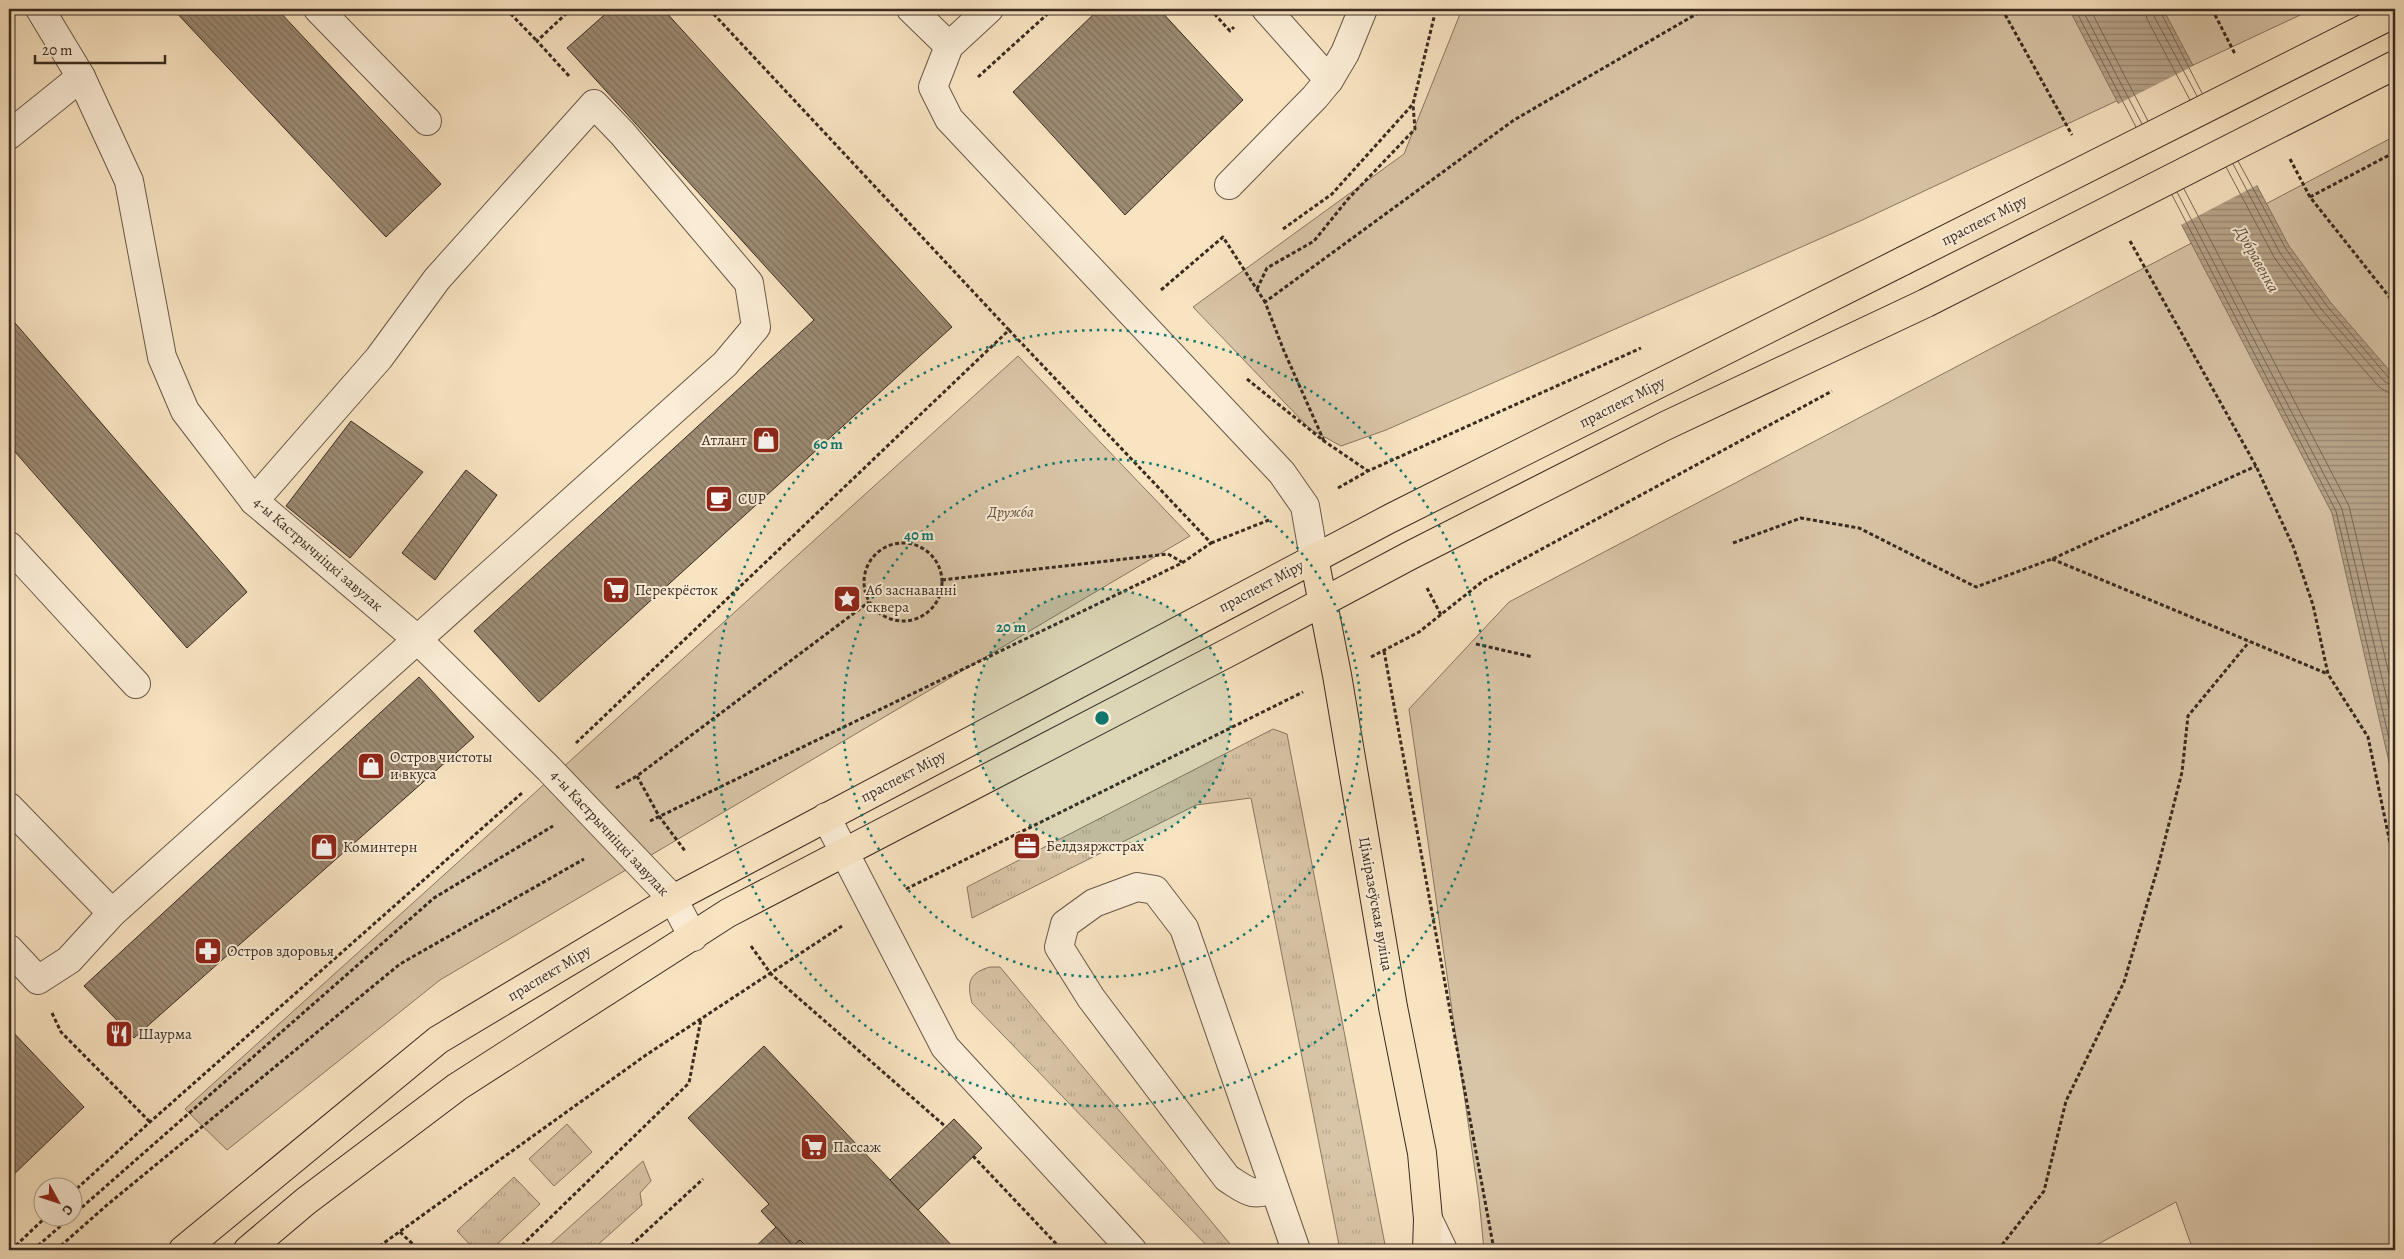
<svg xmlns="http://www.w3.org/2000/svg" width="2404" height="1259" viewBox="0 0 2404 1259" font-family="Alegreya,serif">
	<defs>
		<pattern id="grass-tufts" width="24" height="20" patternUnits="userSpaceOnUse" patternTransform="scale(1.25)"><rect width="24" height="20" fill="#d8c4a6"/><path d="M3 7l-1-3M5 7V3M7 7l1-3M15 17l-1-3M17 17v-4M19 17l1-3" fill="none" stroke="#baa98f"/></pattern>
		<pattern id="water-rules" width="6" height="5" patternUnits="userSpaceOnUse" patternTransform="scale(1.25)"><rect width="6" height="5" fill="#b8a58b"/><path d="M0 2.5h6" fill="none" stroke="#978771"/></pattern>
		<pattern id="building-back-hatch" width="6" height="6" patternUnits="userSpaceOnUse" patternTransform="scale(1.25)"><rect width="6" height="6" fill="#9d8b74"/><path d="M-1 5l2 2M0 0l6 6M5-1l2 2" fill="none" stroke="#81725f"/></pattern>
	</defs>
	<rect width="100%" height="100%" fill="#f9e4c2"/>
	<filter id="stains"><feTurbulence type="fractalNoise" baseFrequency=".004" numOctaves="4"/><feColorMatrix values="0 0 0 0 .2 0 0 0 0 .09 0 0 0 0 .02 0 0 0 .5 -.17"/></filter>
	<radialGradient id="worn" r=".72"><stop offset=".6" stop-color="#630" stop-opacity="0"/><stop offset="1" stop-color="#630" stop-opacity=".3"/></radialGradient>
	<g fill="url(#grass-tufts)" stroke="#887763">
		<path d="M 1273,729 L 1287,734 L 1386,1250 L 1340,1250 L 1251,798 L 1196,805 L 972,918 L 967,887 Z"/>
		<path d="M 990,967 L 1000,967 L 1235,1250 L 1211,1250 L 972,1003 C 967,984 968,973 990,967 Z"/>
		<path d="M 567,1124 L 592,1152 L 554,1186 L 529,1159 Z"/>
		<path d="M 643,1161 L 651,1181 L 640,1193 L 642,1205 L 592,1250 L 544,1250 Z"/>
		<path d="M 514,1177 L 540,1204 L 491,1250 L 475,1250 L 457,1231 Z"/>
	</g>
	<g fill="#d8c4a6" stroke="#887763">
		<path d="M 1462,9 L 2313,9 L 1858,222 L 1386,430 L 1341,446 L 1310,429 L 1193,307 L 1404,154 Z"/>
		<path d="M 2395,136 L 2395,1250 L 2193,1250 L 2176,1202 L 2087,1250 L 1484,1250 L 1479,1199 L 1409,709 L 1509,602 Z"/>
		<path d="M 1018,356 L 1190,536 L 440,980 L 227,1150 L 185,1109 Z"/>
	</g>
	<path fill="url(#water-rules)" stroke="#857460" d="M 2069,9 L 2163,9 L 2289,246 L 2331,303 L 2395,377 L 2395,788 L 2332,513 Z"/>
	<path fill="#f9e4c2" d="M 2195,65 L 2259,184 L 2179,226 L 2116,105 Z"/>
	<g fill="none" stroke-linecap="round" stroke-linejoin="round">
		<g stroke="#786856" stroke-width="1">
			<path d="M 2075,9 L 2136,127"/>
			<path d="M 2082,9 L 2142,124"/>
			<path d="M 2090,9 L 2148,121"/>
			<path d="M 2145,9 L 2147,19 L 2190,100"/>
			<path d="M 2153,9 L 2154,16 L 2197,96"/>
			<path d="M 2159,9 L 2202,93"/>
			<path d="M 2238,161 L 2286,249 L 2327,306 L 2389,378 L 2395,379"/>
			<path d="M 2233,164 L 2280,253 L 2322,310 L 2385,382 L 2395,386"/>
			<path d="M 2226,167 L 2274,257 L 2316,315 L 2379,387 L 2387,392 L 2395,393"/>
			<path d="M 2184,189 L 2349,506 L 2395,699"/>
			<path d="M 2177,192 L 2342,509 L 2395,733"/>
			<path d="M 2172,195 L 2336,511 L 2395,764"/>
		</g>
	</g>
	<g fill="url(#building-back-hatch)" stroke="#392a20">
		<path d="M 173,9 L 277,9 L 441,184 L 386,237 Z"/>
		<path d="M 611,9 L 663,9 L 952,327 L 539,702 L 474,631 L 814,320 L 567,48 Z"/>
		<path d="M 1099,9 L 1159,9 L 1243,100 L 1125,215 L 1013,92 Z"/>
		<path d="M 9,316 L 247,592 L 187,648 L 9,445 Z"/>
		<path d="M 351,421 L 423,472 L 350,558 L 286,506 Z"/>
		<path d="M 466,470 L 497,495 L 435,580 L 402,553 Z"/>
		<path d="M 419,677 L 474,737 L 134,1038 L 84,986 Z"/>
		<path d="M 9,1028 L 84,1107 L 9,1179 Z"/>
		<path d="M 764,1046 L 890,1180 L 956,1250 L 810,1250 L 800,1240 L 793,1246 L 761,1211 L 769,1204 L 688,1118 Z"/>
		<path d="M 954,1119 L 982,1148 L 918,1210 L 890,1180 Z"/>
		<path d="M 776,1227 L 793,1246 L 800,1240 L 810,1250 L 752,1250 Z"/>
	</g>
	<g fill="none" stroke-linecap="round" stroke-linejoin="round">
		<g stroke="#695848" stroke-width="30">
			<g id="minor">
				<path d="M 40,9 L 81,77 L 129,181 L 162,357 L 185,411 L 254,501 L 418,640 L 549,769 L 673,899 L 693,937"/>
				<path d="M 318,9 L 427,121"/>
				<path d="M 911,9 L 949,46"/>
				<path d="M 989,9 L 949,46 L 933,87 L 949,119 L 1282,473 L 1305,506 L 1314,558"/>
				<path d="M 1329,80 L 1345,53 L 1363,9"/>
				<path d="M 9,135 L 81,77"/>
				<path d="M 1229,185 L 1315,97 L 1329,80 L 1266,9"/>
				<path d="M 9,546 L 136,684"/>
				<path d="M 9,807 L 112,913"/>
				<path d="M 826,817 L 945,1047 L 1132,1250"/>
				<path d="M 9,949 L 38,980 L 69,960 L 112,913 L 725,364 L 756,327 L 749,283 L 622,133 L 594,104 L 437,279 L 379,358 L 254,501"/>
				<path d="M 1274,1188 C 1252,1198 1246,1190 1227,1178 L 1091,998 L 1059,947 L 1065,924 L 1094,903 L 1137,887 L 1155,890 L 1184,928 L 1296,1250"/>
				<path d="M 1428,1219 L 1443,1250"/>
			</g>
		</g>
		<g stroke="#392a20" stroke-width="30">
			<g id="major">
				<path d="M 1314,558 L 1337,675 L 1393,1007 L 1422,1153 L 1428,1219 L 1427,1250"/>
				<path d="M 183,1250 L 438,1040 L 673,899 L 1391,518 L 1903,261"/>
				<path d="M 248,1250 L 306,1201 L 457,1087 L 728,913 L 1233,650 L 1409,556 L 1665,426 L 1926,303"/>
			</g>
		</g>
		<g stroke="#392a20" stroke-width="3" stroke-dasharray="4 2.5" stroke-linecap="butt">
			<path d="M 506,9 L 537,41"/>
			<path d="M 709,9 L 1009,330"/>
			<path d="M 1210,9 L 1230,31 L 1234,27"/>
			<path d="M 2002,9 L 2072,135"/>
			<path d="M 2212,9 L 2235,54"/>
			<path d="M 569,76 L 537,41 L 571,9"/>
			<path d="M 978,77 L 1053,9"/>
			<path d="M 2290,159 L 2310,197 L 2395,304"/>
			<path d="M 2310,197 L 2395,152"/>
			<path d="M 1283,229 L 1332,194 L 1413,104 L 1436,9"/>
			<path d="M 2130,241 L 2256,466 L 2293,546 L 2313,605 L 2328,674 L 2368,737 L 2395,867"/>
			<path d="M 1257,289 L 1267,268 L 1314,241 L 1348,199 L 1415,129 L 1413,105"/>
			<path d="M 1161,290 L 1223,237 L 1265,302"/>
			<path d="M 1247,379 L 1324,441 L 1368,471"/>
			<path d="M 1324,441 L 1284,351 L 1265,302 L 1514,120 L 1705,9"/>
			<path d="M 1338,488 L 1368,471 L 1641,348"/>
			<path d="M 1211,543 L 1269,520"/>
			<path d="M 1733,543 L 1801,518 L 1859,528 L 1976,587 L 2052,559 L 2256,466"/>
			<circle cx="903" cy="582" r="39"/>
			<path d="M 2052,559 L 2328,674"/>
			<path d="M 942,580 L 1168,554 L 1182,562"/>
			<path d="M 1427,588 L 1441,615"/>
			<path d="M 1476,644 L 1533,657"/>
			<path d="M 1384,651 L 1494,1250"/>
			<path d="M 1371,657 L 1419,632 L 1483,581 L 1832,391"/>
			<path d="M 576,743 L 1009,330 L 1211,543 L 1182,563 L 650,821"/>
			<path d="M 637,776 L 659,816 L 685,851"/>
			<path d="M 616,788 L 637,776 L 869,602"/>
			<path d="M 906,889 L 1303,692"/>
			<path d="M 751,946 L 771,974 L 946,1127"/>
			<path d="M 52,1013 L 61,1032 L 150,1122"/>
			<path d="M 973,1156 L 1062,1250"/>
			<path d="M 72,1193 L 150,1122 L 522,793"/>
			<path d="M 72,1216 L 434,898 L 553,826"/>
			<path d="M 400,1232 L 419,1250"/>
			<path d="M 11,1250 L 47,1216"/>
			<path d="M 33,1250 L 72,1216"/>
			<path d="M 56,1250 L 107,1205 L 400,964 L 584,859"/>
			<path d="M 374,1250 L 646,1055 L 842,926"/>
			<path d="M 517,1250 L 689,1083 L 701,1019"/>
			<path d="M 626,1250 L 703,1179"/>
			<path d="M 1998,1250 L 2044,1191 L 2066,1101 L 2124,982 L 2158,867 L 2182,772 L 2188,716 L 2249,642"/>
		</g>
		<use href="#minor" stroke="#fbedd7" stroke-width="28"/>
		<use href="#major" stroke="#f9e4c2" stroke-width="28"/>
		<g stroke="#392a20" stroke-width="30" stroke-linecap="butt">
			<g id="major-bridge">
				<path d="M 1903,261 L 2395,13"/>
				<path d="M 1926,303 L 2395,65"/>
			</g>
		</g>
		<use href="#major-bridge" stroke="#f9e4c2" stroke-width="28"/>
	</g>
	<circle cx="1102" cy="718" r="129" fill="#0f766e" fill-opacity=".12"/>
	<g fill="none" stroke="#0f766e" stroke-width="2.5" stroke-dasharray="2.5 5">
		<circle cx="1102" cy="718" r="129"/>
		<circle cx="1102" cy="718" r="259"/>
		<circle cx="1102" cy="718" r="388"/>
	</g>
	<defs>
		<g id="shop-square" transform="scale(1.4375)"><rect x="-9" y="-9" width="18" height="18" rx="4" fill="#8f2418" stroke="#fbedd7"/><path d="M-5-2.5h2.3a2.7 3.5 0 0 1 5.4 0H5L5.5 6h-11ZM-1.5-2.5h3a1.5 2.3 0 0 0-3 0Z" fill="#fff"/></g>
		<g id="cafe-square" transform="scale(1.4375)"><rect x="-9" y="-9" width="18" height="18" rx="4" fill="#8f2418" stroke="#fbedd7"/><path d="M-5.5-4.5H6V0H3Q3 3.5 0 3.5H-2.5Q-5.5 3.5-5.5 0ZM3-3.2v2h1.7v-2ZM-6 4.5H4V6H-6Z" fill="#fff"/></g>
		<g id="supermarket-square" transform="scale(1.4375)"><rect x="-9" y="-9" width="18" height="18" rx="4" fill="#8f2418" stroke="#fbedd7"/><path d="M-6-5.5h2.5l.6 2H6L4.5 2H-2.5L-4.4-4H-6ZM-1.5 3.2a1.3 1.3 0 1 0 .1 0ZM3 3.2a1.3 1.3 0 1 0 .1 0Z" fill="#fff"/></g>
		<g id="sight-square" transform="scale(1.4375)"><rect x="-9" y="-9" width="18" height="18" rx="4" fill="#8f2418" stroke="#fbedd7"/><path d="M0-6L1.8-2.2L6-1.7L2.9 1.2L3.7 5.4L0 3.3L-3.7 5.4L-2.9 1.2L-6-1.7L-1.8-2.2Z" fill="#fff"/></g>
		<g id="office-square" transform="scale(1.4375)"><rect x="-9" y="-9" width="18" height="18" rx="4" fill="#8f2418" stroke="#fbedd7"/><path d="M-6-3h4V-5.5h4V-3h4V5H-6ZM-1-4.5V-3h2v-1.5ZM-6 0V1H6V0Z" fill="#fff"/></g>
		<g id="pharmacy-square" transform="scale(1.4375)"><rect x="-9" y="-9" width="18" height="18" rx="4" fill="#8f2418" stroke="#fbedd7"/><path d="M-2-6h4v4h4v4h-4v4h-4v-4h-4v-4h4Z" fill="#fff"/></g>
		<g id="restaurant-square" transform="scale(1.4375)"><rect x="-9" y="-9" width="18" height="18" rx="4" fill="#8f2418" stroke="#fbedd7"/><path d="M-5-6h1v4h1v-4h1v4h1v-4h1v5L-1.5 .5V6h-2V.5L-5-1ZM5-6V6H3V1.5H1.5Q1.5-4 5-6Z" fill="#fff"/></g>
	</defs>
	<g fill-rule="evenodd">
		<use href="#shop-square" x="766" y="440"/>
		<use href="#cafe-square" x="719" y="499"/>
		<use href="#supermarket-square" x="616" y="590"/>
		<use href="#sight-square" x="847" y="599"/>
		<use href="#shop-square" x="371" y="766"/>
		<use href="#office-square" x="1027" y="846"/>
		<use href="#shop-square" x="324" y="847"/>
		<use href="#pharmacy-square" x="208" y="951"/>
		<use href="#restaurant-square" x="119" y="1034"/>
		<use href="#supermarket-square" x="814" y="1147"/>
	</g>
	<g text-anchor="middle" stroke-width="4" stroke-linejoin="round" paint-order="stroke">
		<g font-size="15" fill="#392a20" stroke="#fbedd7">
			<text transform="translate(1984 220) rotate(-27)" y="5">праспект Міру</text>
			<text transform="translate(1622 402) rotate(-27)" y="5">праспект Міру</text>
			<text transform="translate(318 554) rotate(41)" y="5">4-ы Кастрычніцкі завулак</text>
			<text transform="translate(1261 586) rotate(-28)" y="5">праспект Міру</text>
			<text transform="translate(903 776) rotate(-28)" y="5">праспект Міру</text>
			<text transform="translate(610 833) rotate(47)" y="5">4-ы Кастрычніцкі завулак</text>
			<text transform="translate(1376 904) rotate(80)" y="5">Ціміразеўская вуліца</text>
			<text transform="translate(549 973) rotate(-31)" y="5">праспект Міру</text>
		</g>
		<g font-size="15" fill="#392a20" stroke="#fbedd7" text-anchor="start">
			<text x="747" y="445" text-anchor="end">Атлант</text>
			<text x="738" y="504">CUP</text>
			<text x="635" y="595">Перекрёсток</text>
			<text x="866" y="595">Аб заснаванні<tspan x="866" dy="17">сквера</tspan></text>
			<text x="390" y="762">Остров чистоты<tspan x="390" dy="17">и вкуса</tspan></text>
			<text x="1046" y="851">Белдзяржстрах</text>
			<text x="343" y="852">Коминтерн</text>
			<text x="227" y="956">Остров здоровья</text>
			<text x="138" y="1039">Шаурма</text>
			<text x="833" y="1152">Пассаж</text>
		</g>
		<g font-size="15" font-style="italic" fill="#615042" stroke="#fbedd7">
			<text x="1011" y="517">Дружба</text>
		</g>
		<g font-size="16" font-style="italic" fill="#5f4f40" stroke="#fbedd7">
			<text transform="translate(2258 259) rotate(61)" y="6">Дубравенка</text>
		</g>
	</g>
	<circle cx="1102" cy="718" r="8" fill="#0f766e" stroke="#fbedd7" stroke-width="2.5"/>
	<g font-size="15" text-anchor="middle" font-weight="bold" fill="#0f766e" stroke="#fbedd7" stroke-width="4" stroke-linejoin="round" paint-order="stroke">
		<text x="828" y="449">60 m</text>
		<text x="919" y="540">40 m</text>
		<text x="1011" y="632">20 m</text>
	</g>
	<rect width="2404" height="1259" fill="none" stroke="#f9e4c2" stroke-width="30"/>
	<rect x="10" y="10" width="2384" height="1239" fill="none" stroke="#392a20" stroke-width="2.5"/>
	<rect x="15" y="15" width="2374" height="1229" fill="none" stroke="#392a20"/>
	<g transform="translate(58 1202) rotate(130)"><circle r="24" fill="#fbedd7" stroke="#ad9f8e"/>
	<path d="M0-4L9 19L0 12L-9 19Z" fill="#8f2418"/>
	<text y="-8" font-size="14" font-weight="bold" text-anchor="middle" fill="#392a20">С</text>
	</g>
	<path d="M35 55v8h130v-8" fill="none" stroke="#392a20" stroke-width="2.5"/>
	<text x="42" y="55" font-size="15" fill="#392a20" stroke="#fbedd7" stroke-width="4" paint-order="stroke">20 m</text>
	<rect width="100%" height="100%" filter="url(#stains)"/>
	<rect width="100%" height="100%" fill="url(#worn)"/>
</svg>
